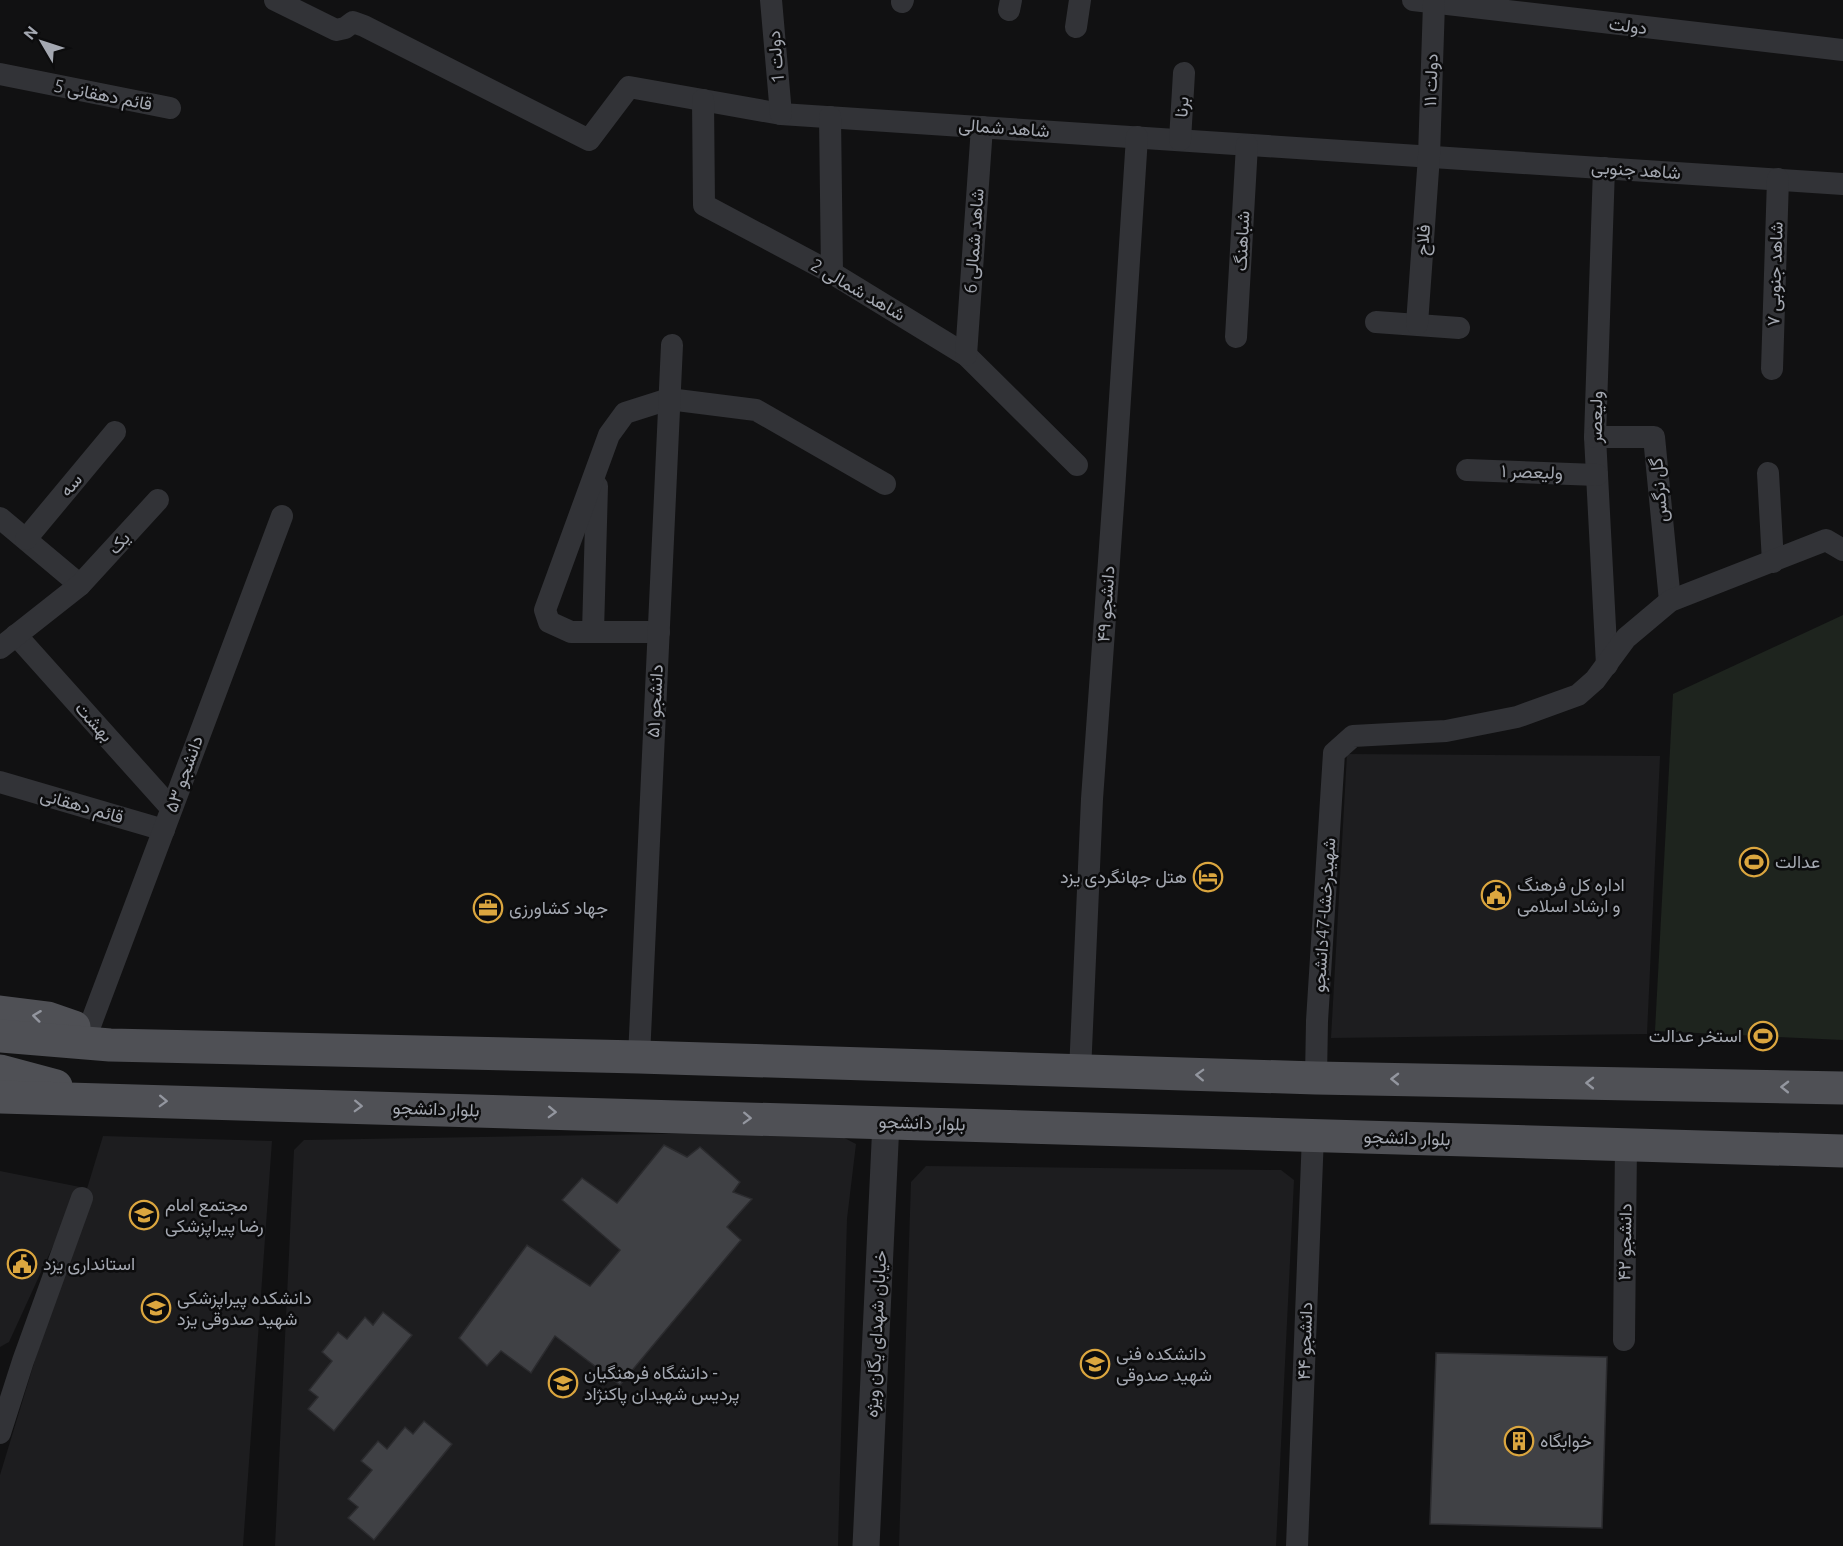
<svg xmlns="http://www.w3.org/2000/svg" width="1843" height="1546" viewBox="0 0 1843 1546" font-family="Ubuntu,Vazirmatn,sans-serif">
	<rect width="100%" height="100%" fill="#111112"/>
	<g fill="#1d1d1f">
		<path d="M 1347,754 L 1660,756 L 1647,1034 L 1331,1038 Z"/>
		<path d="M 831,1131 L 856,1144 L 847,1219 L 838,1546 L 275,1546 L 294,1150 L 304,1140 Z"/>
		<path d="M 103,1136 L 272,1141 L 243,1546 L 0,1546 L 0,1475 Z"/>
		<path d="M 926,1166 L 1281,1170 L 1294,1180 L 1276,1546 L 899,1546 L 911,1182 Z"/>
		<path d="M 0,1171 L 80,1187 L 9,1342 L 0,1347 Z"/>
	</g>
	<path fill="#1e241e" d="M 1843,615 L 1843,1040 L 1655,1031 L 1673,694 Z"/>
	<g fill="#404145" stroke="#2b2b2e" stroke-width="1.5">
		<path d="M 664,1145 L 687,1157 L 700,1147 L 740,1182 L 733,1192 L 752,1199 L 727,1227 L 741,1240 L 620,1385 L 555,1336 L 531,1373 L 501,1351 L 487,1366 L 459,1338 L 527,1245 L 590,1286 L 620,1250 L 562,1200 L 582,1178 L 617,1203 Z"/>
		<path d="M 383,1312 L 412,1335 L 334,1431 L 308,1409 L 318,1397 L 309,1390 L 332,1361 L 322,1352 L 338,1332 L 347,1339 L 365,1317 L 373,1325 Z"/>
		<path d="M 1436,1353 L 1607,1357 L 1602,1528 L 1430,1524 Z"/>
		<path d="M 424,1421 L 452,1444 L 374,1540 L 348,1518 L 358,1507 L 348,1499 L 372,1470 L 361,1461 L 378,1441 L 387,1449 L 405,1427 L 413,1434 Z"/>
	</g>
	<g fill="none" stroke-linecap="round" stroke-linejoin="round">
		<g stroke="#323337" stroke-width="22">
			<path d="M 275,0 L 336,30 L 345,28 L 353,22 L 364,26 L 589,140 L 629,87 L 781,114 L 1843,184"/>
			<path d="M 771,0 L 781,114"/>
			<path d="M 1413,0 L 1843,50"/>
			<path d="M 902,2 L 903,0"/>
			<path d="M 1009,10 L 1011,0"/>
			<path d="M 1076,27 L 1080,0"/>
			<path d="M 0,74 L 170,108"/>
			<path d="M 703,100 L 704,205 L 832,273 L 966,355 L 1077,465"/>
			<path d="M 830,117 L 832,273"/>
			<path d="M 1180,140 L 1184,73"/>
			<path d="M 1604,168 L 1595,437 L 1607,665"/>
			<path d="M 1376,322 L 1459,328"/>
			<path d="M 1417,324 L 1429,156 L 1434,3"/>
			<path d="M 1236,337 L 1247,145"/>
			<path d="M 966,355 L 982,127"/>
			<path d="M 1772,369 L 1778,179"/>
			<path d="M 1595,437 L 1654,437 L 1670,601"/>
			<path d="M 1467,470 L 1597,475"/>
			<path d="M 1768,473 L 1773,562"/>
			<path d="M 0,518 L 80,585"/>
			<path d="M 26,539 L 115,432"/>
			<path d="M 593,632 L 597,486"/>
			<path d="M 659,632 L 571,632 L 549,622 L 545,610 L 609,435 L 625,413 L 669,399 L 756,410 L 885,484"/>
			<path d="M 16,635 L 171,808"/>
			<path d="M 0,648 L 80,585 L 158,500"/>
			<path d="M 0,782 L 164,830"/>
			<path d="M 88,1031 L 282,516"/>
			<path d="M 639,1057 L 672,345"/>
			<path d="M 1080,1072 L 1092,799 L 1114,491 L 1137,137"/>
			<path d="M 1316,1078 L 1317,1021 L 1334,753 L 1353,736 L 1446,731 L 1517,717 L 1578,695 L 1595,680 L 1626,638 L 1670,601 L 1826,540 L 1843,550"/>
			<path d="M 1624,1340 L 1626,1144"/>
			<path d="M 0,1433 L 23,1361 L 82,1198"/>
			<path d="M 1297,1546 L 1313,1135"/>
		</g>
		<path stroke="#323337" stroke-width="27" d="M 866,1546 L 886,1122"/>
		<g stroke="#4f5055" stroke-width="33">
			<path d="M 0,1012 L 48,1018 L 74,1027"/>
			<path d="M 0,1036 L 110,1045 L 639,1057 L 1316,1078 L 1843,1088"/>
			<path d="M 0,1071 L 56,1086"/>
			<path d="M 0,1097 L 1843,1151"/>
		</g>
	</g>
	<defs><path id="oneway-chevron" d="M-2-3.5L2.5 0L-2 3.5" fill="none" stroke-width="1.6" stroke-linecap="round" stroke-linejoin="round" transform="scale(1.5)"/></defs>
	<g stroke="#93969f">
		<use href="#oneway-chevron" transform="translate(37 1016) rotate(-173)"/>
		<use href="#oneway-chevron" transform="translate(1200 1075) rotate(-178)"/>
		<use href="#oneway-chevron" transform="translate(1395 1079) rotate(-179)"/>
		<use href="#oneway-chevron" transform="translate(1590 1083) rotate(-179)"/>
		<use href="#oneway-chevron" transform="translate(1785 1087) rotate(-179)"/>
		<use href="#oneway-chevron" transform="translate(163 1101) rotate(2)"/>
		<use href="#oneway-chevron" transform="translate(358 1106) rotate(2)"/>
		<use href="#oneway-chevron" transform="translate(552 1112) rotate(2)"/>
		<use href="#oneway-chevron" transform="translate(747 1118) rotate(2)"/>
	</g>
	<defs>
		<g id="stadium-ring" transform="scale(1.5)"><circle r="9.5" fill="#0c0c0d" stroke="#dba63f" stroke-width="1.5"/><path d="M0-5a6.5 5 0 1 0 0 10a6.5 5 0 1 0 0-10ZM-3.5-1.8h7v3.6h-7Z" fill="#dba63f"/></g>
		<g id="hotel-ring" transform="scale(1.5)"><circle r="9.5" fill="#0c0c0d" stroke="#dba63f" stroke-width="1.5"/><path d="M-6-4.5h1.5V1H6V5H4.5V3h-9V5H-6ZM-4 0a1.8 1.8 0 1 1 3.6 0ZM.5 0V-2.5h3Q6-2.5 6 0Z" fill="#dba63f"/></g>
		<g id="civic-ring" transform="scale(1.5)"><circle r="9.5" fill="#0c0c0d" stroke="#dba63f" stroke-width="1.5"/><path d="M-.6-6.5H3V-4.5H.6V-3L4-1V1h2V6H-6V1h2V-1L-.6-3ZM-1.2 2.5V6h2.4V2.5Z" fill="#dba63f"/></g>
		<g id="office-ring" transform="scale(1.5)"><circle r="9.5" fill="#0c0c0d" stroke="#dba63f" stroke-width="1.5"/><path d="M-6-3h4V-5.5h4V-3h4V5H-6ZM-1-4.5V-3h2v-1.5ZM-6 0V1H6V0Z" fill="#dba63f"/></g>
		<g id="university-ring" transform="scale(1.5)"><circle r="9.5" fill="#0c0c0d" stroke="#dba63f" stroke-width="1.5"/><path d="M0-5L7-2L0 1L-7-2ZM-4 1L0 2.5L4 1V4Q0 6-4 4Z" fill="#dba63f"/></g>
		<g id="building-ring" transform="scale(1.5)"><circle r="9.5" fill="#0c0c0d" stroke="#dba63f" stroke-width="1.5"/><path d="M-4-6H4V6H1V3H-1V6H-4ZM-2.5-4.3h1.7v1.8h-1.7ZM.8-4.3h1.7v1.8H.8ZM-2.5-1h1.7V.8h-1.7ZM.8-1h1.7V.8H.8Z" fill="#dba63f"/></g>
	</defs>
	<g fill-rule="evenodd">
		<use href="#stadium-ring" x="1754" y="862"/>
		<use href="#hotel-ring" x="1208" y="877"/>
		<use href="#civic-ring" x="1496" y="895"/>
		<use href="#office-ring" x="488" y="908"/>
		<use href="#stadium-ring" x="1763" y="1036"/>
		<use href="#university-ring" x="144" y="1215"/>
		<use href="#civic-ring" x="22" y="1264"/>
		<use href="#university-ring" x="156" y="1308"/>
		<use href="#university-ring" x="1095" y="1364"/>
		<use href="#university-ring" x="563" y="1383"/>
		<use href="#building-ring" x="1519" y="1441"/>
	</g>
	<g text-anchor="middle" stroke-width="5" stroke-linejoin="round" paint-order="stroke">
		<g font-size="18" fill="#a4a8b1" stroke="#0c0c0d">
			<text transform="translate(1628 26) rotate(7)" y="6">دولت</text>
			<text transform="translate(776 57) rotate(-95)" y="6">دولت 1</text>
			<text transform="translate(1431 80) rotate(-88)" y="6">دولت ۱۱</text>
			<text transform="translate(103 95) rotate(11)" y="6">قائم دهقانی 5</text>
			<text transform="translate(1182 107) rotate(-86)" y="6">برنا</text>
			<text transform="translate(1004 128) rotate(4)" y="6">شاهد شمالی</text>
			<text transform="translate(1636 170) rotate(4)" y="6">شاهد جنوبی</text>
			<text transform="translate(1423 240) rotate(-86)" y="6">فلاح</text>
			<text transform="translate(974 241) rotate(-86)" y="6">شاهد شمالی 6</text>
			<text transform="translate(1242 241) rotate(-87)" y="6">شباهنگ</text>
			<text transform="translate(1775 274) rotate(-88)" y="6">شاهد جنوبی ۷</text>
			<text transform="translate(858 290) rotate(30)" y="6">شاهد شمالی 2</text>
			<text transform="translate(1596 417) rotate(-89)" y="6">ولیعصر</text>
			<text transform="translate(1532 472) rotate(2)" y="6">ولیعصر ۱</text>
			<text transform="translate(71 485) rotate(-50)" y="6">سه</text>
			<text transform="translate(1659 490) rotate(-95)" y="6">گل نرگس</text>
			<text transform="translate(119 543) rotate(-48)" y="6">یک</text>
			<text transform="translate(1106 604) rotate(-86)" y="6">دانشجو ۴۹</text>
			<text transform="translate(655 701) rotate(-87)" y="6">دانشجو ۵۱</text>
			<text transform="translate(94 722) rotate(48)" y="6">بهشت</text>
			<text transform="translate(184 774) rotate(-70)" y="6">دانشجو ۵۳</text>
			<text transform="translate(82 806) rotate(16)" y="6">قائم دهقانی</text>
			<text transform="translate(1324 915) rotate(-86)" y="6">شهیدرخشا-47دانشجو</text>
			<text transform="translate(436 1109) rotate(2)" y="6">بلوار دانشجو</text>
			<text transform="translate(922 1123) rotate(2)" y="6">بلوار دانشجو</text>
			<text transform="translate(1407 1138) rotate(2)" y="6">بلوار دانشجو</text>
			<text transform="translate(1625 1242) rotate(-89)" y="6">دانشجو ۴۲</text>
			<text transform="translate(876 1334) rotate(-87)" y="6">خیابان شهدای یگان ویژه</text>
			<text transform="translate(1305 1341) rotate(-88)" y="6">دانشجو ۴۴</text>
		</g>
		<g font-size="18" fill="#a4a8b1" stroke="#0c0c0d" text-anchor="start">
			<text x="1775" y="868">عدالت</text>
			<text x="1187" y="883" text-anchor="end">هتل جهانگردی یزد</text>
			<text x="1517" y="891">اداره کل فرهنگ<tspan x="1517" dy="21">و ارشاد اسلامی</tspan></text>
			<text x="509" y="914">جهاد کشاورزی</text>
			<text x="1742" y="1042" text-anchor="end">استخر عدالت</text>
			<text x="165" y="1211">مجتمع امام<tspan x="165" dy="21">رضا پیراپزشکی</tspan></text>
			<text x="43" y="1270">استانداری یزد</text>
			<text x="177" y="1304">دانشکده پیراپزشکی<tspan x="177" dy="21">شهید صدوقی یزد</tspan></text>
			<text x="1116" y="1360">دانشکده فنی<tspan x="1116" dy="21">شهید صدوقی</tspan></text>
			<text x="584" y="1379">دانشگاه فرهنگیان -<tspan x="584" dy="21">پردیس شهیدان پاکنژاد</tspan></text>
			<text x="1540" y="1447">خوابگاه</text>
		</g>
	</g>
	<g transform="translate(42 42) rotate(309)" stroke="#0c0c0d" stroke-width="4.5" paint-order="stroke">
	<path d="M0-4.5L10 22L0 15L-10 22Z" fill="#a4a8b1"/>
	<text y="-9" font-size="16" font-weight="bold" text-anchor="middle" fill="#a4a8b1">N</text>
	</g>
</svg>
